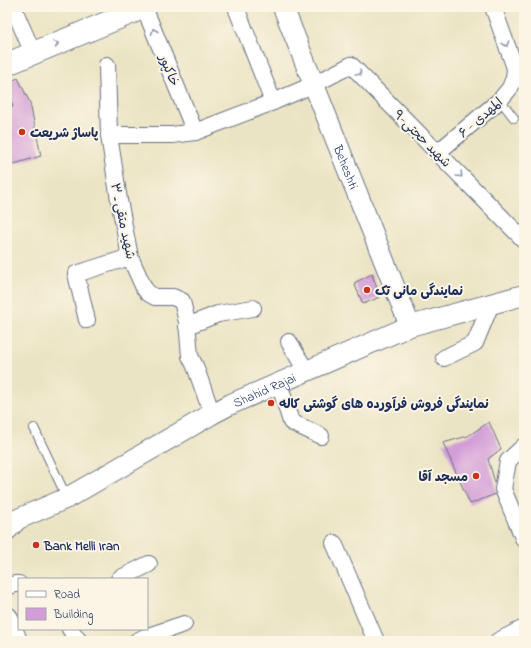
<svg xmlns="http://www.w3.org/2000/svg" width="531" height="648" viewBox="0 0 531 648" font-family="'Indie Flower','Playpen Sans Arabic',sans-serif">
	<rect width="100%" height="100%" fill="#fcf5e5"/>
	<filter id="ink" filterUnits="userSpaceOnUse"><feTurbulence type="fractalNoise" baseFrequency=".025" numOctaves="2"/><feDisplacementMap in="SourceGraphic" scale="8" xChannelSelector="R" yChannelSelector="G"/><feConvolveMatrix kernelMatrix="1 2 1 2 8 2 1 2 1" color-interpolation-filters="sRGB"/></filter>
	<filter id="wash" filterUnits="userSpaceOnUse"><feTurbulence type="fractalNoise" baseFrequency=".012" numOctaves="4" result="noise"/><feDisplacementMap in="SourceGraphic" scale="16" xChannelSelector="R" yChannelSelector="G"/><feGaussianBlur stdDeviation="0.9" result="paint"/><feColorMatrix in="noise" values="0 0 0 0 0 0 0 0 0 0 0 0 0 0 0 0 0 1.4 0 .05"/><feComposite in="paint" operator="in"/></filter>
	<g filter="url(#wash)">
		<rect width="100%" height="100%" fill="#ebe4c4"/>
		<g id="blocks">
			<g fill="#d39dd8">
				<path d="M 18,78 L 30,103 L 41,156 L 7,166 L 7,109 L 13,107 L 7,89 L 7,83 Z"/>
				<path d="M 372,274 L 380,297 L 363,304 L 354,283 Z"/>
				<path d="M 489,422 L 501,449 L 488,459 L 498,493 L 470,504 L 443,443 L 468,436 Z"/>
			</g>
		</g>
	</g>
	<g filter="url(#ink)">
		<use href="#blocks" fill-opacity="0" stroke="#646e82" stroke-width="1"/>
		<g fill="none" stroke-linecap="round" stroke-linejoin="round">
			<g stroke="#646e82" stroke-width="10">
				<g id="service">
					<path d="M 500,100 L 514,118"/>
					<path d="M 34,428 L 67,498"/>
				</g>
			</g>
			<g stroke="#646e82" stroke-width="18">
				<g id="minor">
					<path d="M 13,7 L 33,53"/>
					<path d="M 144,7 L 195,132"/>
					<path d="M 237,10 L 273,102"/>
					<path d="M 107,65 L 109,135 L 119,200 L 130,257 L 144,288 L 148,293 L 155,297 L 173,297 L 182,301 L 187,322 L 190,356 L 195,366 L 212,414"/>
					<path d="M 109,135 L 172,135 L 195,132 L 273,102 L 315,84 L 351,65 L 524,240"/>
					<path d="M 437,153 L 500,100 L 510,88 L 514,78 L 515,68 L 493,7"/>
					<path d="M 87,320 L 76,274 L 130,257"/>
					<path d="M 187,326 L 218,314 L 253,308"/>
					<path d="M 289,342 L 306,371"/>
					<path d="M 444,358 L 475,343 L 491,304"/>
					<path d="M 279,383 L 291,422 L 321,436"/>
					<path d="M 524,446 L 508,461 L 503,489 L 524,540"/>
					<path d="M 334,543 L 376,641"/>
					<path d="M 119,579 L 149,564"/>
					<path d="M 7,587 L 15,584 L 19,584"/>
					<path d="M 70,629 L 79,641"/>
					<path d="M 137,641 L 145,637 L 184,624"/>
					<path d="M 498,641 L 524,628"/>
				</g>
			</g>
			<g stroke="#646e82" stroke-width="22">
				<g id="tertiary">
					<path id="s1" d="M 283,7 L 410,326"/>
					<path id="s2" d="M 7,530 L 18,519 L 67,498 L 212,414 L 231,404 L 410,326 L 524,295"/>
				</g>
			</g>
			<g stroke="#646e82" stroke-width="24">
				<path id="secondary" d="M 7,64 L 145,7"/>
			</g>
			<g stroke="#646e82" stroke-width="24">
				<path id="primary" d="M 7,618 L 16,641"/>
			</g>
			<use href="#service" stroke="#fff" stroke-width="8"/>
			<use href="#minor" stroke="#fff" stroke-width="16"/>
			<use href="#tertiary" stroke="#fff" stroke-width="20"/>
			<use href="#secondary" stroke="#fff" stroke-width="22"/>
			<use href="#primary" stroke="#fff" stroke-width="22"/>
		</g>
		<defs><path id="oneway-chevron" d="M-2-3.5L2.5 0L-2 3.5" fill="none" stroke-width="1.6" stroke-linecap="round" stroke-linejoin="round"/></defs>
		<g stroke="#8d97ae">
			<use href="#oneway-chevron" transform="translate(154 31) rotate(-112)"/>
			<use href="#oneway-chevron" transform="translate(56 44) rotate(-23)"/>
			<use href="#oneway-chevron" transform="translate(506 44) rotate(70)"/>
			<use href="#oneway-chevron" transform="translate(359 73) rotate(46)"/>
			<use href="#oneway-chevron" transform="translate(460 175) rotate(45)"/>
		</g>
	</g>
	<g fill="#c8321e" stroke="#fcf5e5" stroke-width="1.5">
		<circle cx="22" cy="132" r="4"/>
		<circle cx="367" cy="290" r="4"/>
		<circle cx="271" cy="403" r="4"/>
		<circle cx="476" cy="476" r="4"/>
		<circle cx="36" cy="545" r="4"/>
	</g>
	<g text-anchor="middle" stroke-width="4" stroke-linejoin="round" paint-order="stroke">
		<g font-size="13" fill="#1b2f5e" stroke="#fcf5e5">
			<text transform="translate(170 70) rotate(68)" y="5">خاکپور</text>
			<text transform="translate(480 117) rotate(-41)" y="5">المهدی - ۶</text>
			<text transform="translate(423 138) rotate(45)" y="5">شهید حجتی-۹</text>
			<text dy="5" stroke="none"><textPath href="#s1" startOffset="172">Beheshti</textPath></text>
			<text transform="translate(124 221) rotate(78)" y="5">شهید متقی ـ ۳</text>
			<text dy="5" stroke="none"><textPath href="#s2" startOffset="294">Shahid Rajai</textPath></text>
		</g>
		<g font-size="13" font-weight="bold" fill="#1b2f5e" stroke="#fcf5e5" text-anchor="start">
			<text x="30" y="137">پاساژ شریعت</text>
			<text x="375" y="295">نمایندگی مانی تک</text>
			<text x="279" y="408">نمایندگی فروش فرآورده های گوشتی کاله</text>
			<text x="468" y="481" text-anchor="end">مسجد آقا</text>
			<text x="44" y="550">Bank Melli Iran</text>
		</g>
	</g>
	<rect width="531" height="648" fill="none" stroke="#fcf5e5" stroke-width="24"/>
	<rect x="18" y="578" width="130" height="52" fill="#fcf5e5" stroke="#a2a6af"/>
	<rect x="26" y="591" width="20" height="6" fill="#ffffff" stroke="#a2a6af"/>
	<text x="54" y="598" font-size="12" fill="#1b2f5e">Road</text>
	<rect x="26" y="608" width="20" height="12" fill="#d39dd8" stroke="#a2a6af"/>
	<text x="54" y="618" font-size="12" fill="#1b2f5e">Building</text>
</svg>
